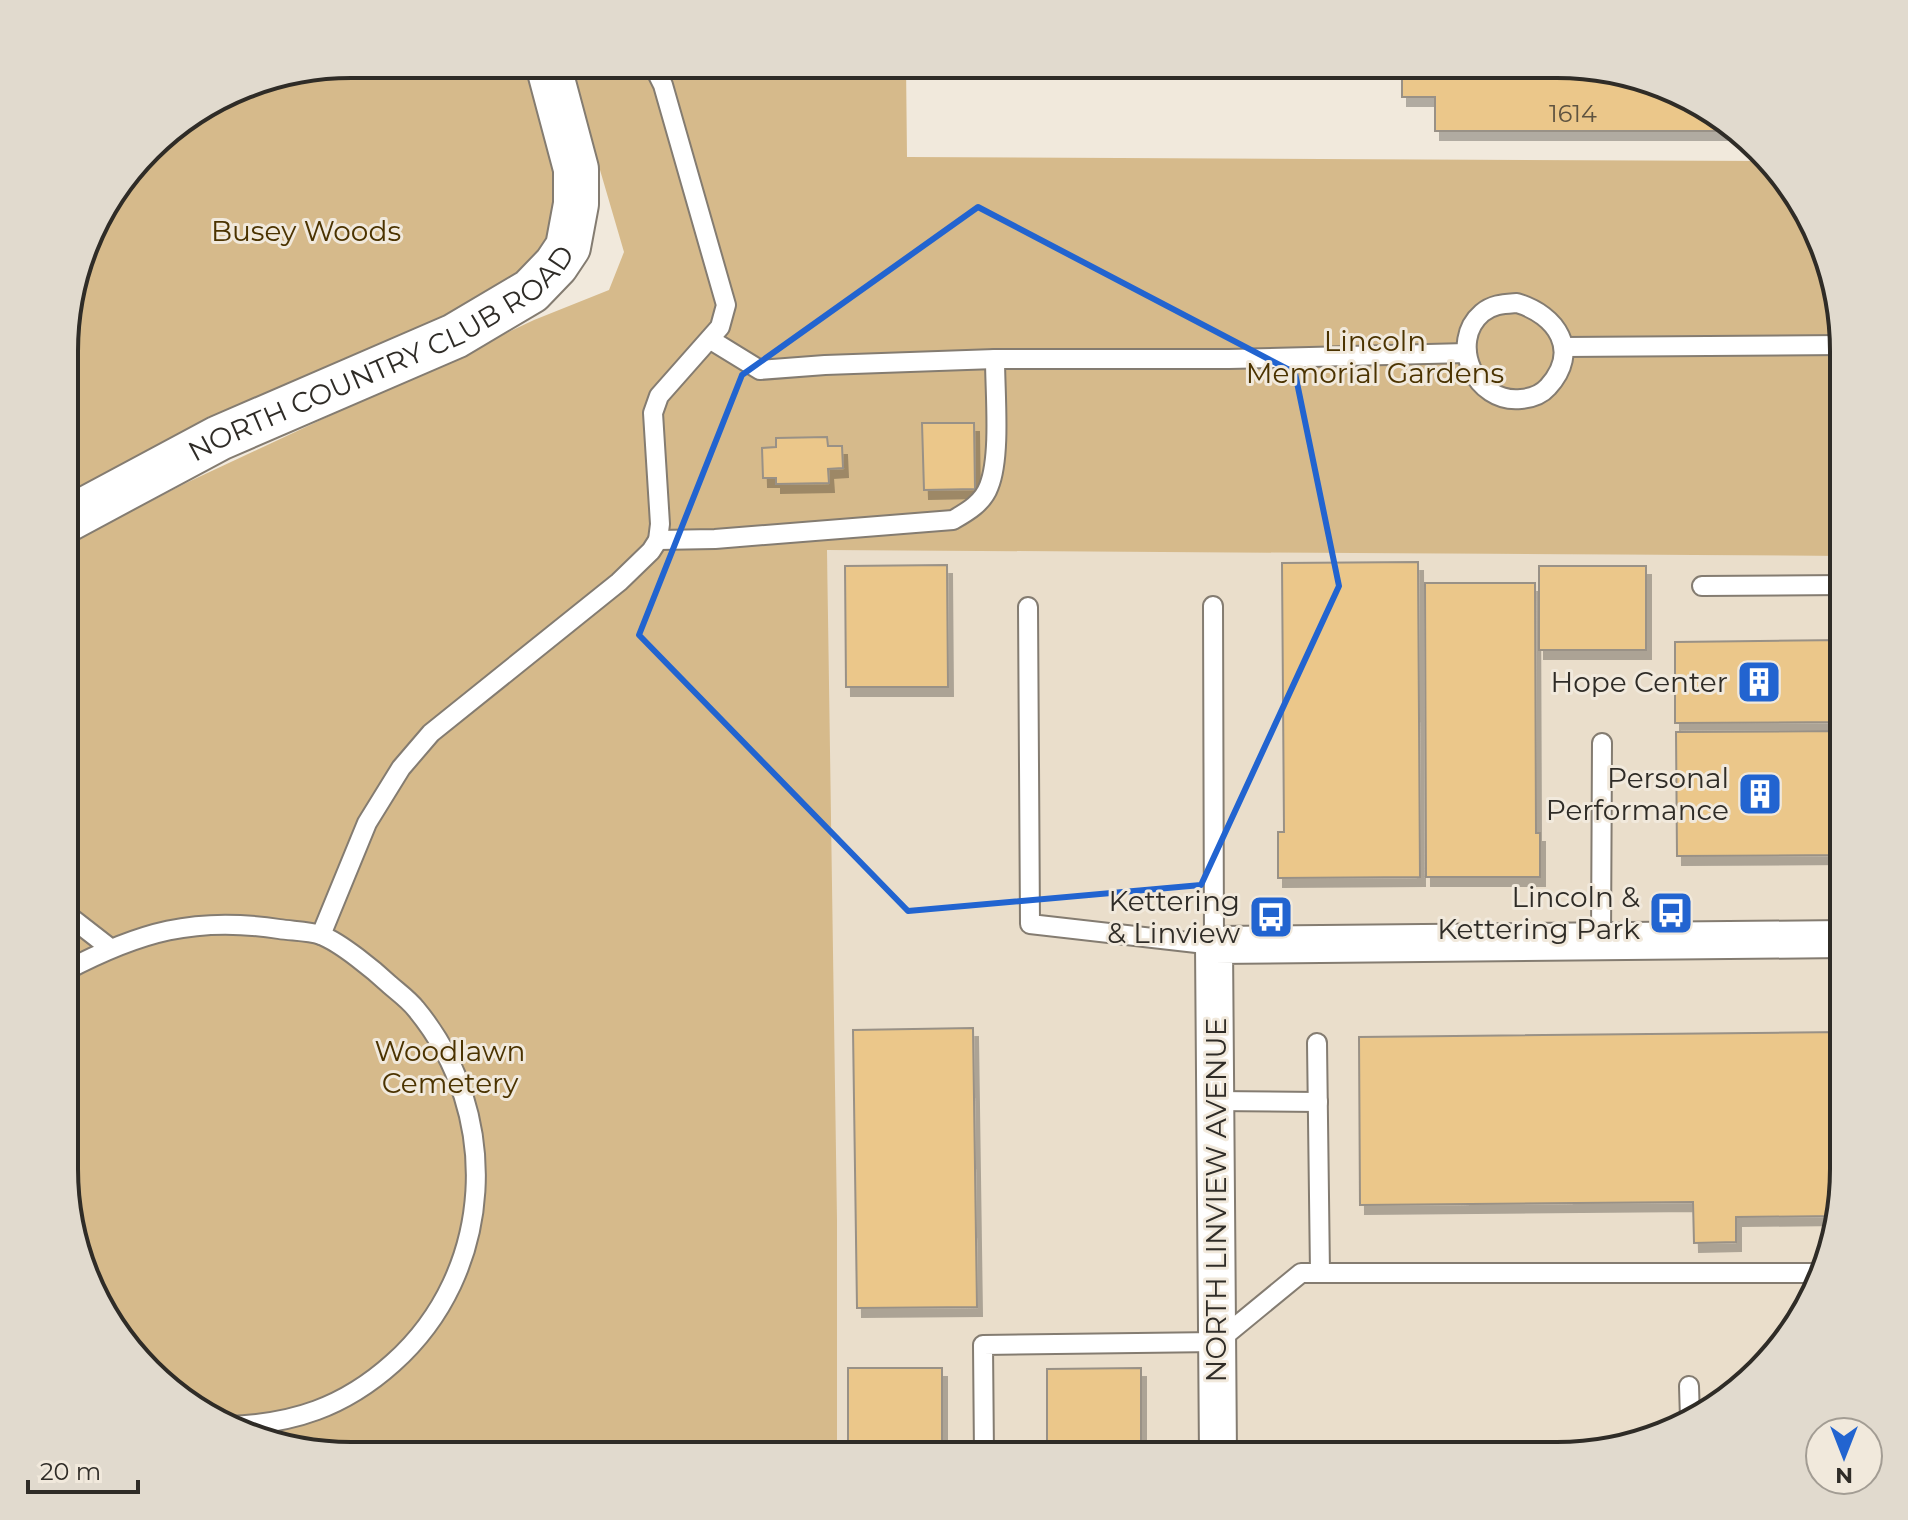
<svg xmlns="http://www.w3.org/2000/svg" width="1908" height="1520" viewBox="0 0 1908 1520" font-family="Montserrat,sans-serif">
	<defs>
		<filter id="shadow"><feDropShadow dx="5" dy="9" stdDeviation="0" flood-color="#0004"/></filter>
	</defs>
	<rect width="100%" height="100%" fill="#f1e9dc"/>
	<path fill="#eadecb" d="M 827,549 L 1844,556 L 1843,1188 L 1822,1279 L 1773,1359 L 1667,1434 L 1557,1456 L 832,1456 Z"/>
	<g fill="#d6ba8b">
		<path d="M 351,64 L 548,64 L 576,169 L 556,265 L 66,520 L 67,313 L 102,208 L 162,135 L 258,79 Z"/>
		<path d="M 569,64 L 906,64 L 907,157 L 1765,161 L 1822,241 L 1844,350 L 1844,556 L 827,550 L 837,1220 L 837,1456 L 333,1455 L 241,1434 L 161,1385 L 93,1296 L 65,1188 L 66,545 L 186,483 L 534,320 L 609,290 L 624,252 Z"/>
	</g>
	<g fill="#ebc78a" stroke="#999186" stroke-width="2" filter="url(#shadow)">
		<path d="M 1402,65 L 1576,65 L 1667,86 L 1740,131 L 1435,131 L 1435,97 L 1402,97 Z"/>
		<path d="M 922,423 L 974,423 L 975,489 L 924,490 Z"/>
		<path d="M 827,437 L 828,446 L 842,446 L 843,468 L 828,469 L 829,483 L 776,484 L 776,478 L 763,478 L 762,448 L 776,447 L 776,438 Z"/>
		<path d="M 1418,562 L 1420,877 L 1278,878 L 1278,832 L 1284,832 L 1282,563 Z"/>
		<path d="M 947,565 L 948,687 L 846,687 L 845,566 Z"/>
		<rect x="1539" y="566" width="107" height="84"/>
		<path d="M 1425,583 L 1535,583 L 1536,833 L 1540,833 L 1540,877 L 1426,877 Z"/>
		<path d="M 1844,640 L 1844,722 L 1675,723 L 1675,642 Z"/>
		<path d="M 1844,731 L 1844,855 L 1677,856 L 1676,732 Z"/>
		<path d="M 973,1028 L 977,1307 L 857,1308 L 853,1030 Z"/>
		<path d="M 1843,1032 L 1843,1188 L 1837,1216 L 1736,1217 L 1736,1242 L 1694,1243 L 1693,1202 L 1360,1205 L 1359,1037 Z"/>
		<rect x="848" y="1368" width="94" height="88"/>
		<path d="M 1141,1368 L 1141,1456 L 1047,1456 L 1047,1369 Z"/>
	</g>
	<g fill="none" stroke-linecap="round" stroke-linejoin="round">
		<g stroke="#847c71" stroke-width="22">
			<g id="lane">
				<path d="M 1517,303 C 1557,315 1581,351 1548,387 C 1541,395 1532,398 1521,399 C 1475,404 1448,342 1482,313 C 1493,304 1504,304 1517,303 Z"/>
				<path d="M 711,340 L 760,370 L 825,365 L 995,359 L 1229,359 L 1467,353"/>
				<path d="M 1564,347 L 1843,345"/>
				<path d="M 658,540 L 715,539 L 953,520 C 967,512 983,503 989,486 C 1001,456 995,393 995,359"/>
				<path d="M 1702,586 L 1844,585"/>
				<path d="M 1028,607 L 1030,924 L 1214,945 L 1213,606"/>
				<path d="M 65,913 L 110,948"/>
				<path d="M 321,935 L 367,823 L 401,768 L 431,733 L 619,582 L 651,551 L 658,540 L 660,524 L 653,413 L 659,396 L 720,327 L 726,305 L 663,85 L 655,69 L 649,64"/>
				<path d="M 1601,941 L 1602,743"/>
				<path d="M 65,971 C 139,932 195,916 279,929 C 292,931 309,931 321,935 C 341,943 374,970 390,985 C 398,992 409,1000 416,1009 C 503,1114 495,1272 393,1363 C 344,1407 293,1424 228,1426"/>
				<path d="M 1317,1043 L 1320,1273"/>
				<path d="M 1215,1101 L 1318,1102"/>
				<path d="M 1689,1386 L 1690,1418"/>
				<path d="M 984,1456 L 983,1345 L 1217,1342 L 1301,1273 L 1823,1273"/>
			</g>
		</g>
		<g stroke="#847c71" stroke-width="40">
			<path id="street" d="M 1218,1456 L 1214,945 L 1844,939"/>
		</g>
		<g stroke="#847c71" stroke-width="48">
			<g id="secondary">
				<path id="s1" d="M 66,520 L 219,438 L 455,336 L 531,291 L 556,265 L 568,247 L 576,204 L 576,169 L 548,64"/>
			</g>
		</g>
		<use href="#lane" stroke="#fff" stroke-width="18"/>
		<use href="#street" stroke="#fff" stroke-width="36"/>
		<use href="#secondary" stroke="#fff" stroke-width="44"/>
	</g>
	<path fill="none" stroke="#2264d0" stroke-width="6" stroke-linejoin="round" d="M 978,207 L 1295,373 L 1339,586 L 1201,885 L 908,911 L 639,635 L 742,375 Z"/>
	<defs>
		<g id="building-square" transform="scale(2.3)"><rect x="-9" y="-9" width="18" height="18" rx="4" fill="#2264d0" stroke="#f1e9dc"/><path d="M-4-6H4V6H1V3H-1V6H-4ZM-2.5-4.3h1.7v1.8h-1.7ZM.8-4.3h1.7v1.8H.8ZM-2.5-1h1.7V.8h-1.7ZM.8-1h1.7V.8H.8Z" fill="#fff"/></g>
		<g id="bus-square" transform="scale(2.3)"><rect x="-9" y="-9" width="18" height="18" rx="4" fill="#2264d0" stroke="#f1e9dc"/><path d="M-5-6H5V4H4V6H2V4H-2V6H-4V4H-5ZM-3.5-4V0h7V-4ZM-3.5 1.2v1.5H-2V1.2ZM2 1.2v1.5H3.5V1.2Z" fill="#fff"/></g>
	</defs>
	<g fill-rule="evenodd">
		<use href="#building-square" x="1759" y="682"/>
		<use href="#building-square" x="1760" y="794"/>
		<use href="#bus-square" x="1671" y="913"/>
		<use href="#bus-square" x="1271" y="917"/>
	</g>
	<g text-anchor="middle" stroke-width="6" stroke-linejoin="round" paint-order="stroke">
		<g font-size="24" fill="#5e5340">
			<text x="1573" y="122">1614</text>
		</g>
		<g font-size="28" fill="#4b3300" stroke="#f1e9dc">
			<text x="306" y="241">Busey Woods</text>
			<text x="1375" y="351">Lincoln<tspan x="1375" dy="32">Memorial Gardens</tspan></text>
			<text x="450" y="1061">Woodlawn<tspan x="450" dy="32">Cemetery</tspan></text>
		</g>
		<g font-size="28" fill="#2f2c27" stroke="#f1e9dc">
			<text dy="10" stroke="none"><textPath href="#s1" startOffset="358">NORTH COUNTRY CLUB ROAD</textPath></text>
			<text transform="translate(1216 1200) rotate(-90)" y="10">NORTH LINVIEW AVENUE</text>
		</g>
		<g font-size="28" fill="#2f2c27" stroke="#f1e9dc" text-anchor="end">
			<text x="1728" y="692">Hope Center</text>
			<text x="1729" y="788">Personal<tspan x="1729" dy="32">Performance</tspan></text>
			<text x="1640" y="907">Lincoln &amp;<tspan x="1640" dy="32">Kettering Park</tspan></text>
			<text x="1240" y="911">Kettering<tspan x="1240" dy="32">&amp; Linview</tspan></text>
		</g>
	</g>
	<path d="M0 0H1908V1520H0ZM351 78H1557A273 273 0 0 1 1830 351V1169A273 273 0 0 1 1557 1442H351A273 273 0 0 1 78 1169V351A273 273 0 0 1 351 78Z" fill="#e1dace" fill-rule="evenodd"/>
	<path fill="none" stroke="#2f2c27" stroke-width="4" d="M351 78H1557A273 273 0 0 1 1830 351V1169A273 273 0 0 1 1557 1442H351A273 273 0 0 1 78 1169V351A273 273 0 0 1 351 78Z"/>
	<g transform="translate(1844 1456) rotate(180)"><circle r="38" fill="#f1e9dc" stroke="#a39d94" stroke-width="2"/>
	<path d="M0-6L14 30L0 20L-14 30Z" fill="#2264d0"/>
	<text y="-12" font-size="22" font-weight="bold" text-anchor="middle" fill="#2f2c27">N</text>
	</g>
	<path d="M28 1480v12h110v-12" fill="none" stroke="#2f2c27" stroke-width="4"/>
	<text x="40" y="1480" font-size="24" fill="#2f2c27" stroke="#f1e9dc" stroke-width="6" paint-order="stroke">20 m</text>
</svg>
